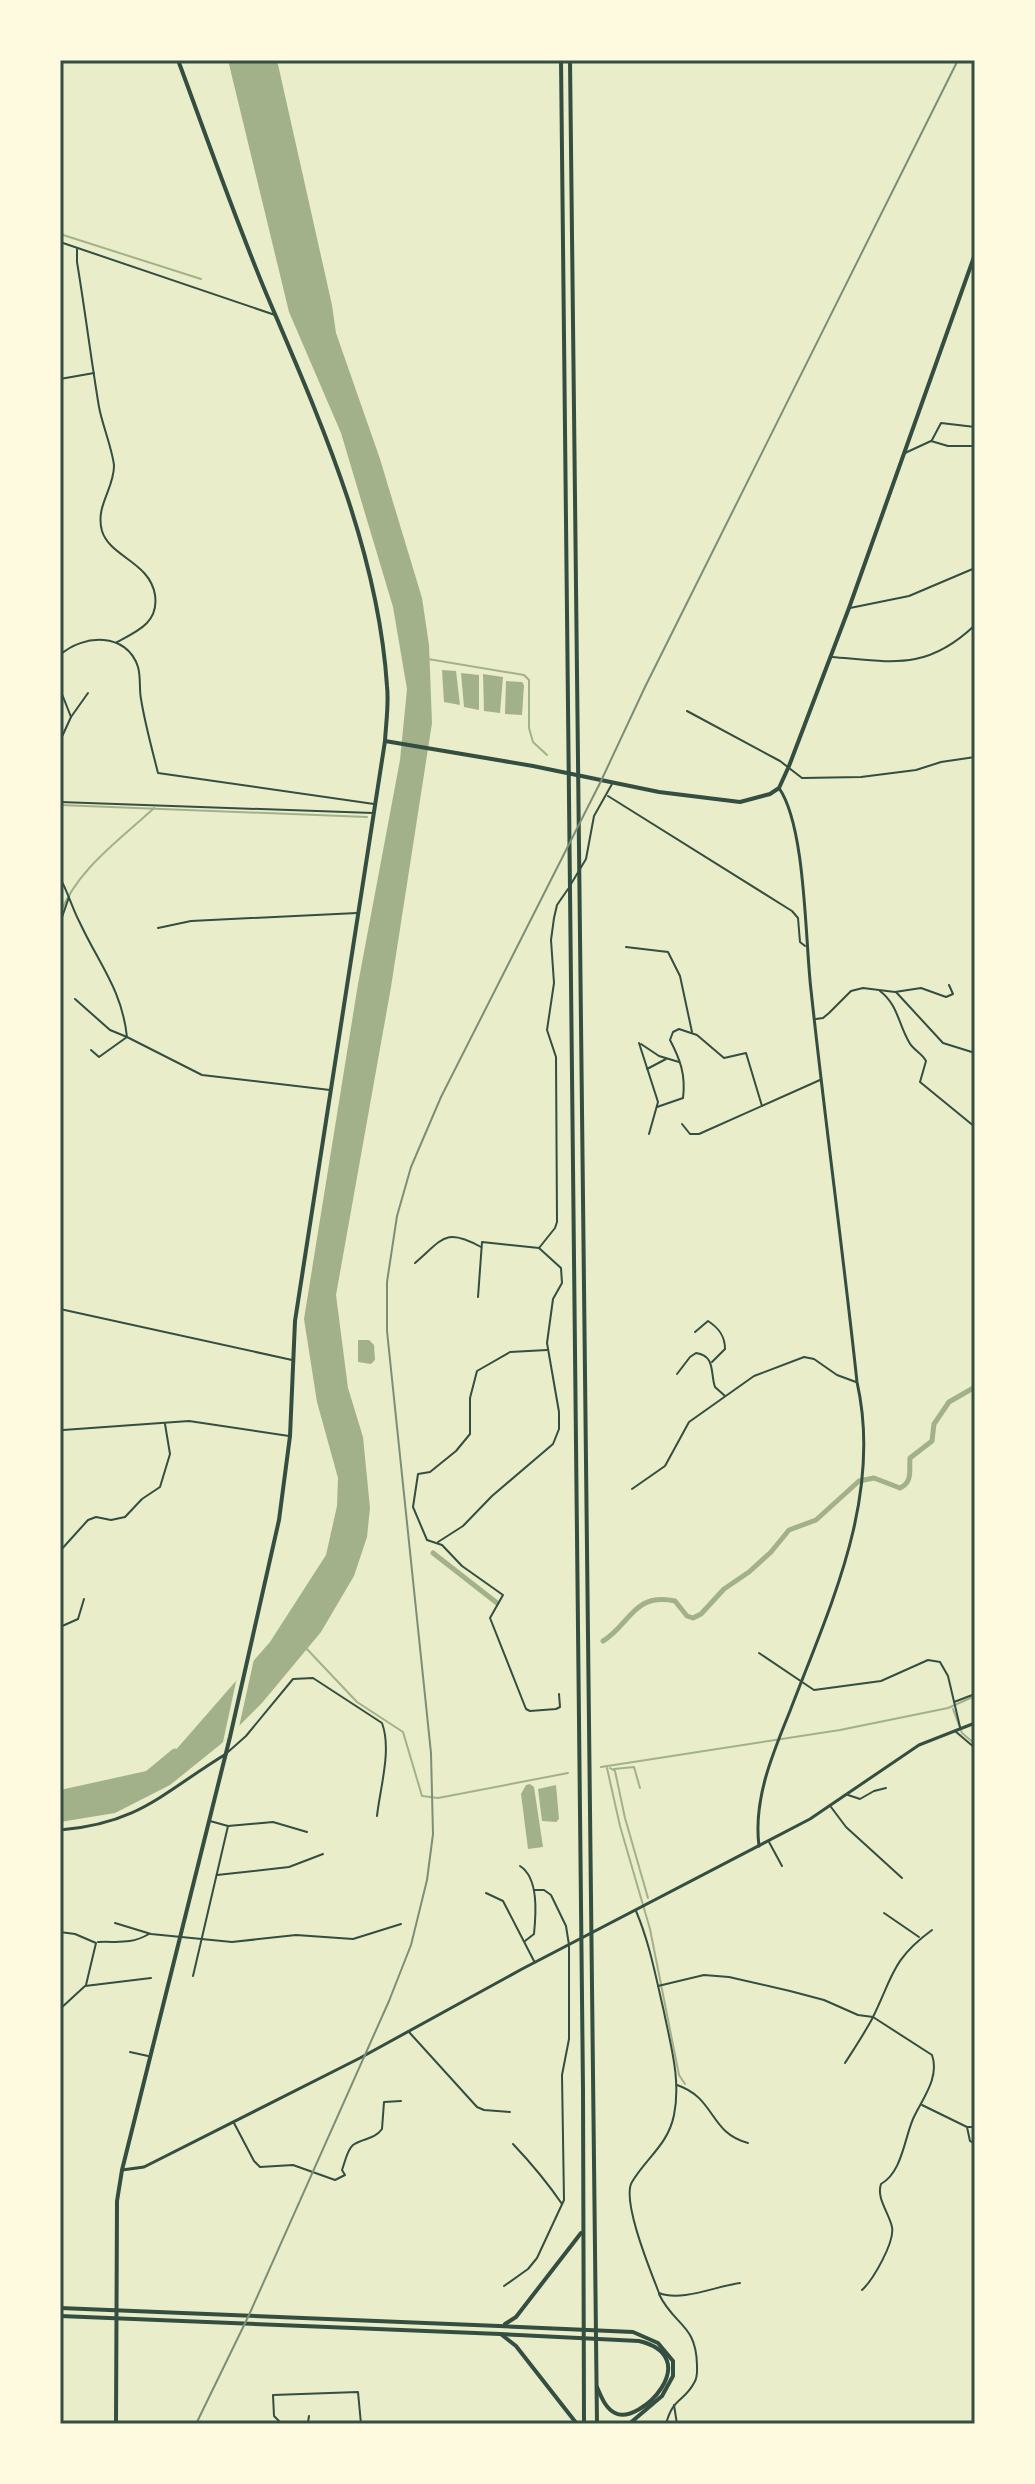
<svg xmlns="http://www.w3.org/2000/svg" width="1035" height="2484" viewBox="0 0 1035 2484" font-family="Manrope,sans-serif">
	<rect width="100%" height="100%" fill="#e9edc9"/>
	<g fill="#a3b18a">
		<path d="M 228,60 L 277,60 L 332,305 L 336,333 L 380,459 L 422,598 L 429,645 L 432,723 L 391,987 L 336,1295 L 348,1388 L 363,1437 L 370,1508 L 367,1537 L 354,1576 L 321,1632 L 262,1703 L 221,1744 L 170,1785 L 115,1813 L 60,1822 L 60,1790 L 160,1768 L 270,1642 L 326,1555 L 337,1506 L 338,1478 L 317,1402 L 304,1319 L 358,984 L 400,760 L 407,689 L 393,607 L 341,433 L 289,312 Z"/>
		<path d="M 442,670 L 456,671 L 460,705 L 444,702 Z"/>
		<path d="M 461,673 L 479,675 L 479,710 L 464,707 Z"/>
		<path d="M 483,674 L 503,677 L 500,713 L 484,711 Z"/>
		<path d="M 506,681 L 522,682 L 524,685 L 522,715 L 505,714 Z"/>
		<path d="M 358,1340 L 369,1340 L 374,1345 L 375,1360 L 371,1364 L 358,1362 Z"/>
		<path d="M 530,1784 L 534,1787 L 543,1847 L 528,1849 L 521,1794 L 526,1785 Z"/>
		<path d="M 556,1785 L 559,1819 L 556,1822 L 542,1821 L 538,1789 Z"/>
	</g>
	<path fill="#e9edc9" d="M 254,1659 L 239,1727 L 223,1742 L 237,1677 Z"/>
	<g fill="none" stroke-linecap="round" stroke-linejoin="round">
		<g stroke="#a3b18a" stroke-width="2">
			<path d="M 60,234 L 201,279"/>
			<path d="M 428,659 L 524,675 L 529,680 L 529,728 L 533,742 L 547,755"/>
			<path d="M 60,805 L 367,817"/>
			<path d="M 60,914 C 77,869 120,840 154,808"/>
			<path d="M 305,1647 L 357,1702 L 403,1732 L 422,1796 L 438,1798 L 568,1773"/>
			<path d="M 953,1709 L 962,1733 L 975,1744"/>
			<path d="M 601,1767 L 840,1730 L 948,1708 L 975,1696"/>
			<path d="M 607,1768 L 620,1826 L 650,1929 L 679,2075 L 685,2084"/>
			<path d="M 610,1768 L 615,1771 L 625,1818 L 648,1898"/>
			<path d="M 614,1769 L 634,1767 L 640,1788"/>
		</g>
		<g stroke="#a3b18a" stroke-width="5">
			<path d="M 433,1553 L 497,1603"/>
			<path d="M 603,1641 C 630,1625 633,1592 675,1601 L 687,1616 L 693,1618 L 701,1614 L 724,1589 L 749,1572 L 771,1552 L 789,1530 L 816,1520 L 859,1481 L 874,1478 L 900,1488 C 913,1482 909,1470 910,1458 L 932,1441 L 934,1424 L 949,1402 L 975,1387"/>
		</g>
		<path stroke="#a3b18a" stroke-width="9" d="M 146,1777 L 175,1753"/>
		<g stroke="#344e41" stroke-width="2">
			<path d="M 60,242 L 275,315"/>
			<path d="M 77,249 L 77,262 C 85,310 91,359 99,407 C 102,424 113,451 114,466 C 114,489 95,506 102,531 C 110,557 150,562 155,595 C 159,622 138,631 117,642"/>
			<path d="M 60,379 L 94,373"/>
			<path d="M 932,440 L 941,423 L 975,427"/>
			<path d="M 905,453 L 931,441 L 948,446 L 975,446"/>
			<path d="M 850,608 L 909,596 L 975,568"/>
			<path d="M 60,655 C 83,634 127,632 138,667 C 141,677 139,689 141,699 C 145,724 152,749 158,773 L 374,804"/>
			<path d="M 832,657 C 893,662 927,671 975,625"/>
			<path d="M 60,689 L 71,717"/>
			<path d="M 687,711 L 780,761 L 802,778 L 861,777 L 916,770 L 941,762 L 975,757"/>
			<path d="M 60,741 L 71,717 L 88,693"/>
			<path d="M 608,796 L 792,911 L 798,918 L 800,942 L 805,946"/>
			<path d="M 60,802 L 373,813"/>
			<path d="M 60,878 C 68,892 72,908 80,923 C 99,964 122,990 127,1037 L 202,1075 L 330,1090"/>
			<path d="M 571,884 L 586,859 L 594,816 L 612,784"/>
			<path d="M 60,923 L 69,897"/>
			<path d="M 158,928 L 191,921 L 357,913"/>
			<path d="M 626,947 L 668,952 L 680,976 L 692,1032"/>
			<path d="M 880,991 C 898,1005 898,1023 909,1042 C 913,1050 922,1053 926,1061 L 920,1082 L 975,1127"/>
			<path d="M 896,992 L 943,1043 L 975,1053"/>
			<path d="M 75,999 L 110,1030 L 127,1037 L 99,1057 L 91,1050"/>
			<path d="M 816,1019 L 823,1018 L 829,1013 L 851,991 L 863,988 L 895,992 L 921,988 L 946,997 L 953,994 L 949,985"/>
			<path d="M 639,1043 L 658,1102 L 649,1134"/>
			<path d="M 641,1044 L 659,1056 L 679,1062"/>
			<path d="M 647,1069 L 666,1059"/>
			<path d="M 657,1107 L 683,1098 C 686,1075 680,1059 670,1040 L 673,1032 L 679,1029 L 697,1035 L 724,1058 L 746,1053 L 762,1106"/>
			<path d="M 682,1124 L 690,1134 L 699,1134 L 820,1080"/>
			<path d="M 539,1248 L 555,1228 L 557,1222 L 556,1057 L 547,1030 L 554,983 L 551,940 L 554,918 L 557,905 L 568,889"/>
			<path d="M 415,1263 C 443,1239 445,1227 481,1247"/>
			<path d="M 60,1309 L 292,1360"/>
			<path d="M 695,1332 L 708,1321 C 719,1328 725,1336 725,1349 L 712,1362"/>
			<path d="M 547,1350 L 510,1352 L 477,1371 L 470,1398 L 470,1434 L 456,1451 L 430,1472 L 418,1474 L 413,1507 L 427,1540 L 442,1545 L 462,1566 L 503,1595 L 490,1618 L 526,1709 L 530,1711 L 556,1709 L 560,1707 L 559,1694"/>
			<path d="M 677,1374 L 690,1357 L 696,1353 C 716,1356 710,1373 715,1387 L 725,1396"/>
			<path d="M 63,1430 L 189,1421 L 289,1436"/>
			<path d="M 632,1489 L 665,1466 L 689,1422 L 754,1376 L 804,1357 L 814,1359 L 837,1375 L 856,1382"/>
			<path d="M 438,1542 L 463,1526 L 492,1496 L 553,1444 L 559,1429 L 559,1412 L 547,1343 L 553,1299 L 562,1283 L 561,1268 L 539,1248 L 482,1242 L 478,1297"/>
			<path d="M 60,1551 L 88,1520 L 96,1517 L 111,1520 L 125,1517 L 142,1499 L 160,1487 L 170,1454 L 165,1424"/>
			<path d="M 60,1627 L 78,1619 L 84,1599"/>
			<path d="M 759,1653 L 814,1690 L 881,1681 L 928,1660 L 940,1662 L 948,1676 L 960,1727"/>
			<path d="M 954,1702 L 975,1694"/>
			<path d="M 955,1731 L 975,1748"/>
			<path d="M 228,1752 L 246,1736 L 293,1679 L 313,1678 L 382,1723 C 392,1750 380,1788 377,1816"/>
			<path d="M 848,1795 L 860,1799 L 874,1791 L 886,1788"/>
			<path d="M 831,1807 L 846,1827 L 902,1878"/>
			<path d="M 210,1821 L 228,1826 L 273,1822 L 307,1832"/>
			<path d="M 769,1842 L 782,1866"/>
			<path d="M 520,1866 C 539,1878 536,1914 534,1934 L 525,1941"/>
			<path d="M 217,1875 L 289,1867 L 323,1854"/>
			<path d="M 486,1893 L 503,1901 L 534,1961"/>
			<path d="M 636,1911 C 650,1944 656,1978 664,2012 C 671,2047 681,2080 674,2115 C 668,2145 646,2158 632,2182 C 621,2200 651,2272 659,2293 C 682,2302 716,2286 740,2283"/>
			<path d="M 884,1913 L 919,1937"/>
			<path d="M 115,1923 L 151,1934 L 232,1942 L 296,1935 L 353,1939 L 401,1924"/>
			<path d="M 60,1932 L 75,1934 L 96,1943 L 86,1985"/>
			<path d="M 98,1942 C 117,1941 130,1945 149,1934"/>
			<path d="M 193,1976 L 228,1826"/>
			<path d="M 658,1986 L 704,1975 L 729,1977 L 790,1991 L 824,2000 L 858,2015 L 873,2017 L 932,2055 C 940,2078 922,2099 913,2119 C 904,2140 902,2172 881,2184 C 876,2198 889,2213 892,2227 C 895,2242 873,2280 862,2290"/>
			<path d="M 60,2009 L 85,1986 L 151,1978"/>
			<path d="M 409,2032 L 477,2107 L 484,2110 L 510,2112"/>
			<path d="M 130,2052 L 148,2056"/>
			<path d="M 845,2063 C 854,2049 864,2034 872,2019 C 893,1977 891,1960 932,1930"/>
			<path d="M 677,2085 C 716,2098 709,2133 748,2143"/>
			<path d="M 922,2105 L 967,2127 L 970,2141 L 975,2144"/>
			<path d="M 234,2123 L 254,2161 L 260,2167 L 293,2165 L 335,2180 L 345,2175 L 342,2170 C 345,2162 347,2150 353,2145 C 363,2138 374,2140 382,2129 L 384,2102 L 401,2101"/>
			<path d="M 968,2127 L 975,2127"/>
			<path d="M 513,2144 C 531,2163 547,2182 562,2204"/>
			<path d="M 504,2286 L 528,2269 L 537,2258 L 564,2200 L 562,2075 L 569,2039 L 569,1945 L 566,1926 L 551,1895 L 544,1890 L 534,1890"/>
			<path d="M 659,2294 C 674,2326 696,2323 697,2365 C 697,2372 698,2377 694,2383 C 684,2402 673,2397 666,2424"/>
			<path d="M 60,2374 L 62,2374"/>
			<path d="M 674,2405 L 677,2424"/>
			<path d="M 282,2424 L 274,2416 L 273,2395 L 358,2392 L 361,2424"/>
			<path d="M 283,2424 L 297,2424"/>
			<path d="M 301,2424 L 308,2422 L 309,2416"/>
		</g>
		<g stroke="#344e41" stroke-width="3">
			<path d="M 60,1830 C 140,1823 162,1793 226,1754"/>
			<path d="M 759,1846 C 753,1799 773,1753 790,1711 C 830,1606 883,1497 857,1382 C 843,1251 825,1121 811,990 C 805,940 806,827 779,788"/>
		</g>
		<path stroke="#344e41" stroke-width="3" d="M 122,2170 L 144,2167 L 360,2058 L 522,1969 L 810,1819 L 919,1745 L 975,1723"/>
		<g stroke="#344e41" stroke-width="4">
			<path d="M 385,741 L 533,766 L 659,792 L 740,802 L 770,794 L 779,788 L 789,766 L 849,608 L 975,254"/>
			<path d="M 60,2308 L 499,2326"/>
			<path d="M 60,2316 L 500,2334"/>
			<path d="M 116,2424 L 117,2201 L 122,2170 L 230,1737 L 279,1520 L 290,1436 L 295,1321 L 385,741 C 386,723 389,704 387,686 C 378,548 319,418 266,293 C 234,216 207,138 178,60"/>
		</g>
		<g stroke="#344e41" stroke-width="4">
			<path d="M 561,60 L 583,2089 L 584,2424"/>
			<path d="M 570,60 L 597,2424"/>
			<path d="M 505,2324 L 516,2317 L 581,2233"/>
			<path d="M 499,2326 L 633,2332 L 658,2343 L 673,2361 L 673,2376 L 662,2396 L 629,2424"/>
			<path d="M 500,2334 L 639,2341 C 706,2357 640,2426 615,2413 C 605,2408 601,2396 597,2387"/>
			<path d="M 502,2335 L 516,2346 L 577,2424"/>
		</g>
		<path stroke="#7c8e77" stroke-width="2" d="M 196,2424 L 249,2315 L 389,2001 L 411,1945 L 427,1880 L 433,1834 L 431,1753 L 387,1331 L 387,1282 L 397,1216 L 411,1167 L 441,1097 L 601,781 L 645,687 L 958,60"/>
	</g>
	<rect width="1035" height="2484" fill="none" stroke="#fefae0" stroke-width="124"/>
	<rect x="62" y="62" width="911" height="2360" fill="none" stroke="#344e41" stroke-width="3"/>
</svg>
